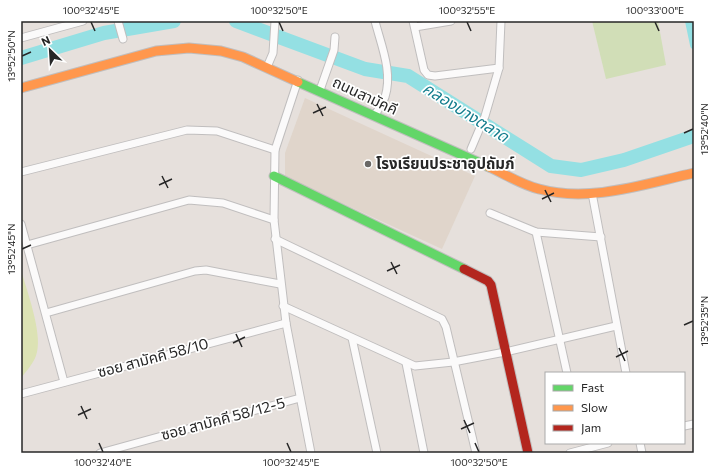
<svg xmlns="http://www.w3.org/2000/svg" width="715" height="474" viewBox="0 0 715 474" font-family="Commissioner,'Noto Sans Thai',sans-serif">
	<rect width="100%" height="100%" fill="#e6e0dc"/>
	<path fill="#e0d5cb" d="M 305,98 L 475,176 L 442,249 L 285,177 L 285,153 Z"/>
	<path fill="#d1deb7" d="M 592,21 L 658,21 L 666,65 L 606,79 Z"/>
	<path fill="#dce2b4" d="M 21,270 C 27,291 42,332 37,352 C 35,362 27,370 21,378 Z"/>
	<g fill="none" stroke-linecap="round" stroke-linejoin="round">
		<path stroke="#94e0e3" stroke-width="8" d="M 689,21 L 694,45"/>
		<g stroke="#94e0e3" stroke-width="14">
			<path d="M 236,21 L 365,69 L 408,76 L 551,166 L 581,170 L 624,160 L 694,136"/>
			<path d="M 21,58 L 104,33 L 174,21"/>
		</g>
		<g stroke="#c0bebe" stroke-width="9">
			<g id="street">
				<path d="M 118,21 L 123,39"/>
				<path d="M 413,21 L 424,70 L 428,75 L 435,76 L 499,68"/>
				<path d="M 415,27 L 451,21"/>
				<path d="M 21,38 L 83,21"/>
				<path d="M 267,67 L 273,53 L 275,21"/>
				<path d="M 298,80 L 275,150 L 274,220 L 286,323 L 311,453"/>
				<path d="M 320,90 L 334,50 L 335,37"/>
				<path d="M 374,116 C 378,110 383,103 385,97 C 393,72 381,45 375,21"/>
				<path d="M 471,149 L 485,116 L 499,68 L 501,21"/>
				<path d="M 21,172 L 187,130 L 217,131 L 275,150"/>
				<path d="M 592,193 L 626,373"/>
				<path d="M 490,213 L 536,232 L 601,237"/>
				<path d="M 21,224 L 64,382"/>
				<path d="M 536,232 L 567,373"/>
				<path d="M 275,239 L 442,319 L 446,327 L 476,453"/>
				<path d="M 27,245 L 189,200 L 223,203 L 274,220"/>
				<path d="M 283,306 L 415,366 L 453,362 L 505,352 L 616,326"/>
				<path d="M 46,313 L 195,271 L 206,270 L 280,284"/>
				<path d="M 352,338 L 377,453"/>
				<path d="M 406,363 L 424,453"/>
				<path d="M 21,394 L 286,323"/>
				<path d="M 684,426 L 694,424"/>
				<path d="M 640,443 L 642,453"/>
				<path d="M 100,453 L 300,398"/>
				<path d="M 570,453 L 608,443"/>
			</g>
		</g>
		<g stroke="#c0bebe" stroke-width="11">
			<g id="fast">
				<path d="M 298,82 L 489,167"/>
				<path d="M 274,176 L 464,269"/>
			</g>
		</g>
		<g stroke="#c0bebe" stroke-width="11">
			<g id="slow">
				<path d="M 21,88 L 156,51 L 189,48 L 221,51 L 243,57 L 298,82"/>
				<path d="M 489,167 C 505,174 522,185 539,189 C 590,203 644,184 694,173"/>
			</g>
		</g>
		<g stroke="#c0bebe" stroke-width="11">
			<path id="jam" d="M 464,269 L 488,281 L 491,285 L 528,453"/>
		</g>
		<use href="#street" stroke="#fbfafa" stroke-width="7"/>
		<use href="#fast" stroke="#63d668" stroke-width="9"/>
		<use href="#slow" stroke="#ff974d" stroke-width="9"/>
		<use href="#jam" stroke="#b3261e" stroke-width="9"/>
	</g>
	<path fill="none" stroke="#272727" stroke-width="1.5" d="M 91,22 L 95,31M 279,22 L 283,31M 467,22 L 471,31M 655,22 L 659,31M 22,56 L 31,52M 317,104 L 323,116M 313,113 L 326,107M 684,133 L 693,129M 162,176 L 168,188M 159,185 L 172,179M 545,190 L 551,202M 542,199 L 554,193M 22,249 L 31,245M 391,262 L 397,274M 387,271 L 400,265M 684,325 L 693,321M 236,334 L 242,347M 233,343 L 245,337M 619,348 L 625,361M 616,357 L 628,351M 81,406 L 87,419M 78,415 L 91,409M 464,420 L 470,433M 461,429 L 474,423M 99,443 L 103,452M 287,443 L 291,452M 475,443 L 479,452"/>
	<circle fill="#6a6866" stroke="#fff" stroke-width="1.5" cx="368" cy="164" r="4"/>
	<g text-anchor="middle" stroke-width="3.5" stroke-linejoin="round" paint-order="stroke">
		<g font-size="15" fill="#272727" stroke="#fff">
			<text transform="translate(365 96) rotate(25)" y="5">ถนนสามัคคี</text>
			<text transform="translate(153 358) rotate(-15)" y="5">ซอย สามัคคี 58/10</text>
			<text transform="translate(223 419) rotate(-15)" y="5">ซอย สามัคคี 58/12-5</text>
		</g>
		<g font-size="15" font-weight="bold" fill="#272727" stroke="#fff" text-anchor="start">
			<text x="376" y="169">โรงเรียนประชาอุปถัมภ์</text>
		</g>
		<g font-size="16" font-style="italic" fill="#157e8e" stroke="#fff">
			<text transform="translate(466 112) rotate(32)" y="6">คลองบางตลาด</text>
		</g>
	</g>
	<rect width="715" height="474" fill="none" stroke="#ffffff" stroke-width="44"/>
	<rect x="545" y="372" width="140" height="72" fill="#ffffff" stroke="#a9a9a9"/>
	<rect x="553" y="385" width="20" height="6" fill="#63d668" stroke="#a9a9a9"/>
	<text x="581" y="392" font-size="12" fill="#272727">Fast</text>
	<rect x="553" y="405" width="20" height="6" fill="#ff974d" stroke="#a9a9a9"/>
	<text x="581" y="412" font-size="12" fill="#272727">Slow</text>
	<rect x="553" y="425" width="20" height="6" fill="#b3261e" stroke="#a9a9a9"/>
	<text x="581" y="432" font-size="12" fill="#272727">Jam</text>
	<g transform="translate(50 50) rotate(335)" stroke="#ffffff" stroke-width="3" paint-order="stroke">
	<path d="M0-3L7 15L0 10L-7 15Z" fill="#272727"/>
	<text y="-6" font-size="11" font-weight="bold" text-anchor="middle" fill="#272727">N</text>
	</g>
	<rect x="22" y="22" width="671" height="430" fill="none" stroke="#272727" stroke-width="1.5"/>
	<g font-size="10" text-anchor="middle" fill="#272727">
		<text x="91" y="14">100°32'45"E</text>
		<text x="279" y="14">100°32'50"E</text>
		<text x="467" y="14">100°32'55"E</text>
		<text x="655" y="14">100°33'00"E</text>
		<text transform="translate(11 56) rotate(-90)" y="4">13°52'50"N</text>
		<text transform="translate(704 129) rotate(-90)" y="4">13°52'40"N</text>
		<text transform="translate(11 249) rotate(-90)" y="4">13°52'45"N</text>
		<text transform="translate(704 321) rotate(-90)" y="4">13°52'35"N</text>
		<text x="103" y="466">100°32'40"E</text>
		<text x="291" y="466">100°32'45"E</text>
		<text x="479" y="466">100°32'50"E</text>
	</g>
</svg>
